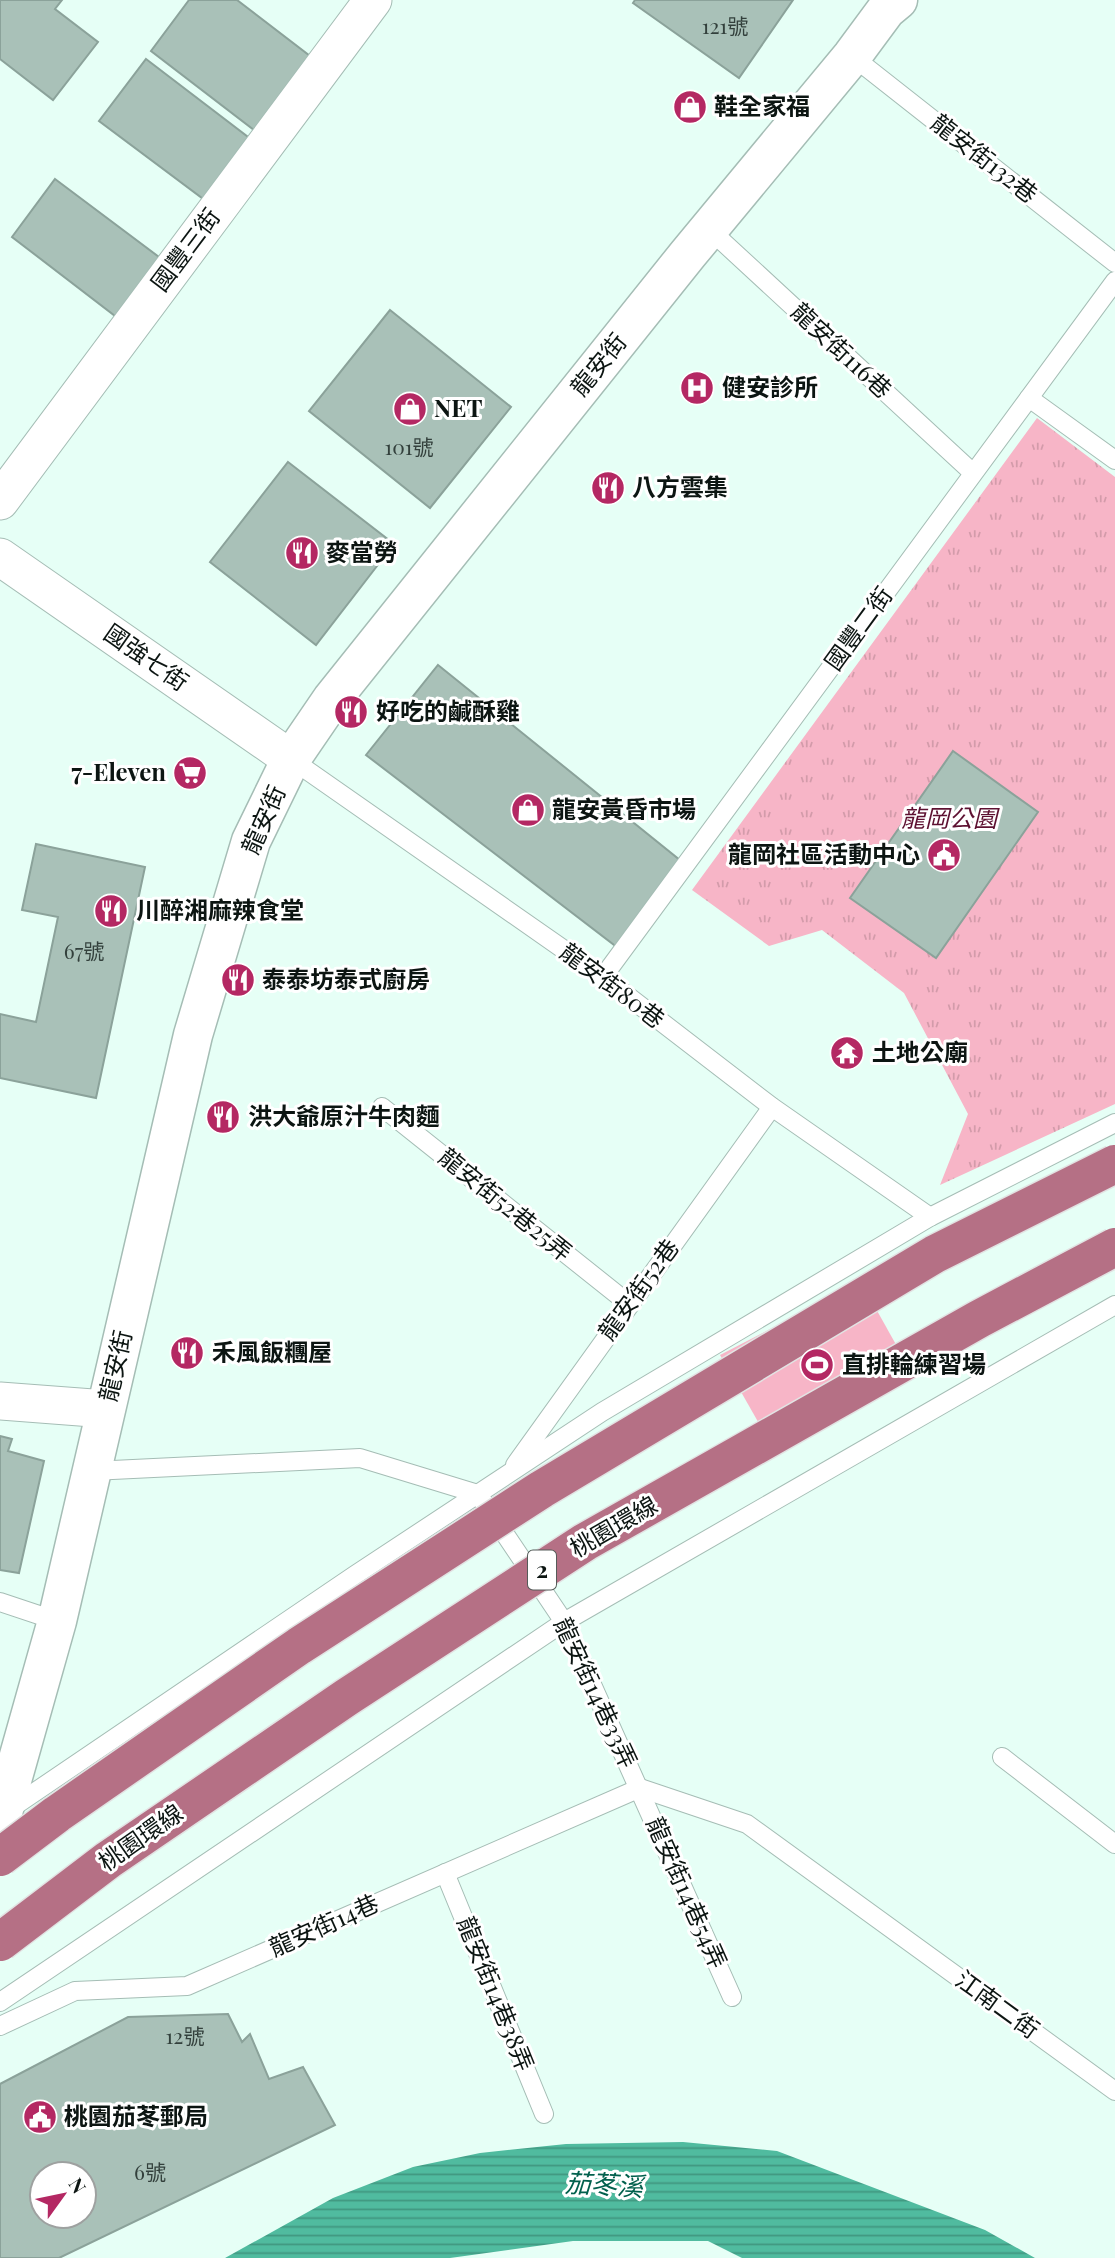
<svg xmlns="http://www.w3.org/2000/svg" width="1115" height="2258" viewBox="0 0 1115 2258" font-family="'Playfair Display','Noto Sans TC',serif">
	<defs>
		<pattern id="park-tufts" width="24" height="20" patternUnits="userSpaceOnUse" patternTransform="scale(1.75)"><rect width="24" height="20" fill="#f7b5c7"/><path d="M3 7l-1-3M5 7V3M7 7l1-3M15 17l-1-3M17 17v-4M19 17l1-3" fill="none" stroke="#d39baa"/></pattern>
		<pattern id="water-rules" width="6" height="5" patternUnits="userSpaceOnUse" patternTransform="scale(1.75)"><rect width="6" height="5" fill="#50bb9f"/><path d="M0 2.5h6" fill="none" stroke="#419780"/></pattern>
	</defs>
	<rect width="100%" height="100%" fill="#e6fff6"/>
	<path fill="#f7b5c7" d="M 861,1282 L 913,1375 L 777,1455 L 720,1355 Z"/>
	<path fill="url(#park-tufts)" d="M 1037,418 L 1115,477 L 1115,1104 L 940,1185 L 968,1114 L 904,993 L 822,930 L 769,946 L 692,890 Z"/>
	<path fill="url(#water-rules)" d="M 683,2142 L 777,2151 L 985,2230 L 1035,2258 L 742,2258 L 708,2241 L 573,2241 L 450,2258 L 225,2258 L 333,2198 L 413,2167 L 480,2153 L 566,2144 Z"/>
	<g fill="#a9c1b8" stroke="#8ba29a" stroke-width="2" fill-rule="evenodd">
		<path d="M 0,0 L 62,0 L 55,9 L 98,42 L 53,100 L 0,59 Z"/>
		<path d="M 189,0 L 237,0 L 310,56 L 254,130 L 151,51 Z"/>
		<path d="M 635,0 L 793,0 L 739,78 L 633,3 Z"/>
		<path d="M 146,59 L 252,140 L 206,201 L 99,121 Z"/>
		<path d="M 55,179 L 163,260 L 119,319 L 12,237 Z"/>
		<path d="M 390,310 L 511,407 L 430,508 L 309,411 Z"/>
		<path d="M 288,462 L 394,544 L 316,645 L 210,562 Z"/>
		<path d="M 438,665 L 686,865 L 622,951 L 366,755 Z"/>
		<path d="M 953,751 L 1038,812 L 936,958 L 850,898 Z"/>
		<path d="M 36,844 L 145,867 L 96,1098 L 0,1078 L 0,1014 L 36,1022 L 58,917 L 22,910 Z"/>
		<path d="M 0,1436 L 12,1439 L 8,1451 L 44,1461 L 19,1573 L 0,1570 Z"/>
		<path d="M 228,2014 L 242,2042 L 250,2034 L 269,2079 L 303,2067 L 335,2125 L 59,2258 L 0,2258 L 0,2084 L 128,2017 ZM 42,2174 L 84,2174 L 84,2216 L 42,2216 Z"/>
	</g>
	<g fill="none" stroke-linecap="round" stroke-linejoin="round">
		<g stroke="#a5bdb5" stroke-width="20">
			<g id="lane">
				<path d="M 852,56 L 1115,263"/>
				<path d="M 709,229 L 973,473"/>
				<path d="M 1029,398 L 1115,460"/>
				<path d="M 291,759 L 603,977 L 772,1107 L 930,1217"/>
				<path d="M 603,977 L 1115,281"/>
				<path d="M 382,1107 L 629,1304"/>
				<path d="M 515,1465 L 772,1107"/>
				<path d="M 92,1471 L 360,1458 L 478,1494 L 564,1622 L 732,1997"/>
				<path d="M 0,1602 L 57,1621"/>
				<path d="M 1002,1757 L 1115,1844"/>
				<path d="M 640,1788 L 747,1824 L 1115,2091"/>
				<path d="M 7,1811 L 355,1575 L 602,1412 L 930,1217 L 1115,1123"/>
				<path d="M 445,1873 L 544,2114"/>
				<path d="M 0,2002 L 564,1622 L 1115,1305"/>
				<path d="M 0,2026 L 75,1991 L 187,1986 L 640,1788"/>
			</g>
		</g>
		<g stroke="#a5bdb5" stroke-width="39">
			<g id="street">
				<path d="M 0,501 L 373,0"/>
				<path d="M 0,557 L 291,759"/>
				<path d="M 0,1401 L 106,1409"/>
			</g>
		</g>
		<g stroke="#a5bdb5" stroke-width="41">
			<path id="secondary" d="M 0,1823 L 57,1621 L 193,1035 L 251,841 L 291,759 L 332,699 L 688,254 L 852,56 L 886,10 L 898,0"/>
		</g>
		<use href="#lane" stroke="#fff" stroke-width="18"/>
		<use href="#street" stroke="#fff" stroke-width="37"/>
		<use href="#secondary" stroke="#fff" stroke-width="38"/>
		<g stroke="#e2e3e3" stroke-width="41" stroke-linecap="butt">
			<g id="highway-bridge">
				<path d="M 0,1857 L 57,1814 L 299,1646 L 542,1489 L 935,1254 L 1115,1164"/>
				<path d="M 0,1942 L 108,1860 L 347,1697 L 585,1542 L 979,1319 L 1115,1247"/>
			</g>
		</g>
		<use href="#highway-bridge" stroke="#b57085" stroke-width="38"/>
	</g>
	<defs>
		<g id="shop-disc" transform="scale(1.75)"><circle r="9.5" fill="#b42863" stroke="#fff"/><path d="M-5-2.5h2.3a2.7 3.5 0 0 1 5.4 0H5L5.5 6h-11ZM-1.5-2.5h3a1.5 2.3 0 0 0-3 0Z" fill="#fff"/></g>
		<g id="hospital-disc" transform="scale(1.75)"><circle r="9.5" fill="#b42863" stroke="#fff"/><path d="M-5-5h3v3.5h4V-5h3V5h-3V1.5h-4V5h-3Z" fill="#fff"/></g>
		<g id="restaurant-disc" transform="scale(1.75)"><circle r="9.5" fill="#b42863" stroke="#fff"/><path d="M-5-6h1v4h1v-4h1v4h1v-4h1v5L-1.5 .5V6h-2V.5L-5-1ZM5-6V6H3V1.5H1.5Q1.5-4 5-6Z" fill="#fff"/></g>
		<g id="supermarket-disc" transform="scale(1.75)"><circle r="9.5" fill="#b42863" stroke="#fff"/><path d="M-6-5.5h2.5l.6 2H6L4.5 2H-2.5L-4.4-4H-6ZM-1.5 3.2a1.3 1.3 0 1 0 .1 0ZM3 3.2a1.3 1.3 0 1 0 .1 0Z" fill="#fff"/></g>
		<g id="civic-disc" transform="scale(1.75)"><circle r="9.5" fill="#b42863" stroke="#fff"/><path d="M-.6-6.5H3V-4.5H.6V-3L4-1V1h2V6H-6V1h2V-1L-.6-3ZM-1.2 2.5V6h2.4V2.5Z" fill="#fff"/></g>
		<g id="temple-disc" transform="scale(1.75)"><circle r="9.5" fill="#b42863" stroke="#fff"/><path d="M0-6L5-2H3V0L6.5 2.5H4V6H1.5V3h-3V6H-4V2.5H-6.5L-3 0V-2H-5Z" fill="#fff"/></g>
		<g id="stadium-disc" transform="scale(1.75)"><circle r="9.5" fill="#b42863" stroke="#fff"/><path d="M0-5a6.5 5 0 1 0 0 10a6.5 5 0 1 0 0-10ZM-3.5-1.8h7v3.6h-7Z" fill="#fff"/></g>
	</defs>
	<g fill-rule="evenodd">
		<use href="#shop-disc" x="690" y="107"/>
		<use href="#hospital-disc" x="697" y="388"/>
		<use href="#shop-disc" x="410" y="409"/>
		<use href="#restaurant-disc" x="608" y="488"/>
		<use href="#restaurant-disc" x="302" y="553"/>
		<use href="#restaurant-disc" x="351" y="712"/>
		<use href="#supermarket-disc" x="190" y="773"/>
		<use href="#shop-disc" x="528" y="810"/>
		<use href="#civic-disc" x="944" y="855"/>
		<use href="#restaurant-disc" x="111" y="911"/>
		<use href="#restaurant-disc" x="238" y="980"/>
		<use href="#temple-disc" x="847" y="1053"/>
		<use href="#restaurant-disc" x="223" y="1117"/>
		<use href="#restaurant-disc" x="187" y="1353"/>
		<use href="#stadium-disc" x="817" y="1365"/>
		<use href="#civic-disc" x="40" y="2117"/>
	</g>
	<g text-anchor="middle" stroke-width="6" stroke-linejoin="round" paint-order="stroke">
		<g font-size="21" fill="#33403c">
			<text x="725" y="34">121號</text>
			<text x="409" y="455">101號</text>
			<text x="84" y="959">67號</text>
			<text x="185" y="2044">12號</text>
			<text x="150" y="2180">6號</text>
		</g>
		<rect fill="#fff" stroke="#555b59" stroke-width="2" x="528" y="1550.5" width="28" height="39" rx="5"/>
		<g font-size="23" font-weight="bold" fill="#0c1512">
			<text x="542" y="1578">2</text>
		</g>
		<g font-size="24" font-weight="bold" fill="#0c1512" stroke="#fff" text-anchor="start">
			<text x="714" y="115">鞋全家福</text>
			<text x="722" y="396">健安診所</text>
			<text x="434" y="417">NET</text>
			<text x="632" y="496">八方雲集</text>
			<text x="326" y="561">麥當勞</text>
			<text x="376" y="720">好吃的鹹酥雞</text>
			<text x="166" y="781" text-anchor="end">7-Eleven</text>
			<text x="552" y="818">龍安黃昏市場</text>
			<text x="920" y="863" text-anchor="end">龍岡社區活動中心</text>
			<text x="136" y="919">川醉湘麻辣食堂</text>
			<text x="262" y="988">泰泰坊泰式廚房</text>
			<text x="872" y="1061">土地公廟</text>
			<text x="248" y="1125">洪大爺原汁牛肉麵</text>
			<text x="212" y="1361">禾風飯糰屋</text>
			<text x="842" y="1373">直排輪練習場</text>
			<text x="64" y="2125">桃園茄苳郵局</text>
		</g>
		<g font-size="24" fill="#0c1512" stroke="#fff">
			<text transform="translate(984 159) rotate(38)" y="8">龍安街132巷</text>
			<text transform="translate(186 250) rotate(-53)" y="8">國豐三街</text>
			<text transform="translate(841 351) rotate(43)" y="8">龍安街116巷</text>
			<text transform="translate(599 365) rotate(-51)" y="8">龍安街</text>
			<text transform="translate(859 629) rotate(-54)" y="8">國豐二街</text>
			<text transform="translate(146 658) rotate(35)" y="8">國強七街</text>
			<text transform="translate(264 820) rotate(-66)" y="8">龍安街</text>
			<text transform="translate(612 986) rotate(37)" y="8">龍安街80巷</text>
			<text transform="translate(505 1205) rotate(39)" y="8">龍安街52巷25弄</text>
			<text transform="translate(639 1290) rotate(-54)" y="8">龍安街52巷</text>
			<text transform="translate(116 1366) rotate(-77)" y="8">龍安街</text>
			<text transform="translate(614 1527) rotate(-30)" y="8">桃園環線</text>
			<text transform="translate(595 1693) rotate(65)" y="8">龍安街14巷33弄</text>
			<text transform="translate(141 1838) rotate(-35)" y="8">桃園環線</text>
			<text transform="translate(686 1893) rotate(66)" y="8">龍安街14巷54弄</text>
			<text transform="translate(324 1926) rotate(-24)" y="8">龍安街14巷</text>
			<text transform="translate(495 1994) rotate(68)" y="8">龍安街14巷38弄</text>
			<text transform="translate(997 2005) rotate(36)" y="8">江南二街</text>
		</g>
		<g font-size="24" font-style="italic" fill="#5d1131" stroke="#fff">
			<text x="949" y="827">龍岡公園</text>
		</g>
		<g font-size="26" font-style="italic" fill="#02604d" stroke="#fff">
			<text transform="translate(604 2185) rotate(3)" y="9">茄苳溪</text>
		</g>
	</g>
	<g transform="translate(63 2195) rotate(57)"><circle r="33" fill="#ffffff" stroke="#9ea1a0" stroke-width="2"/>
	<path d="M0-5L12 26L0 18L-12 26Z" fill="#b42863"/>
	<text y="-10" font-size="19" font-weight="bold" text-anchor="middle" fill="#0c1512">N</text>
	</g>
</svg>
